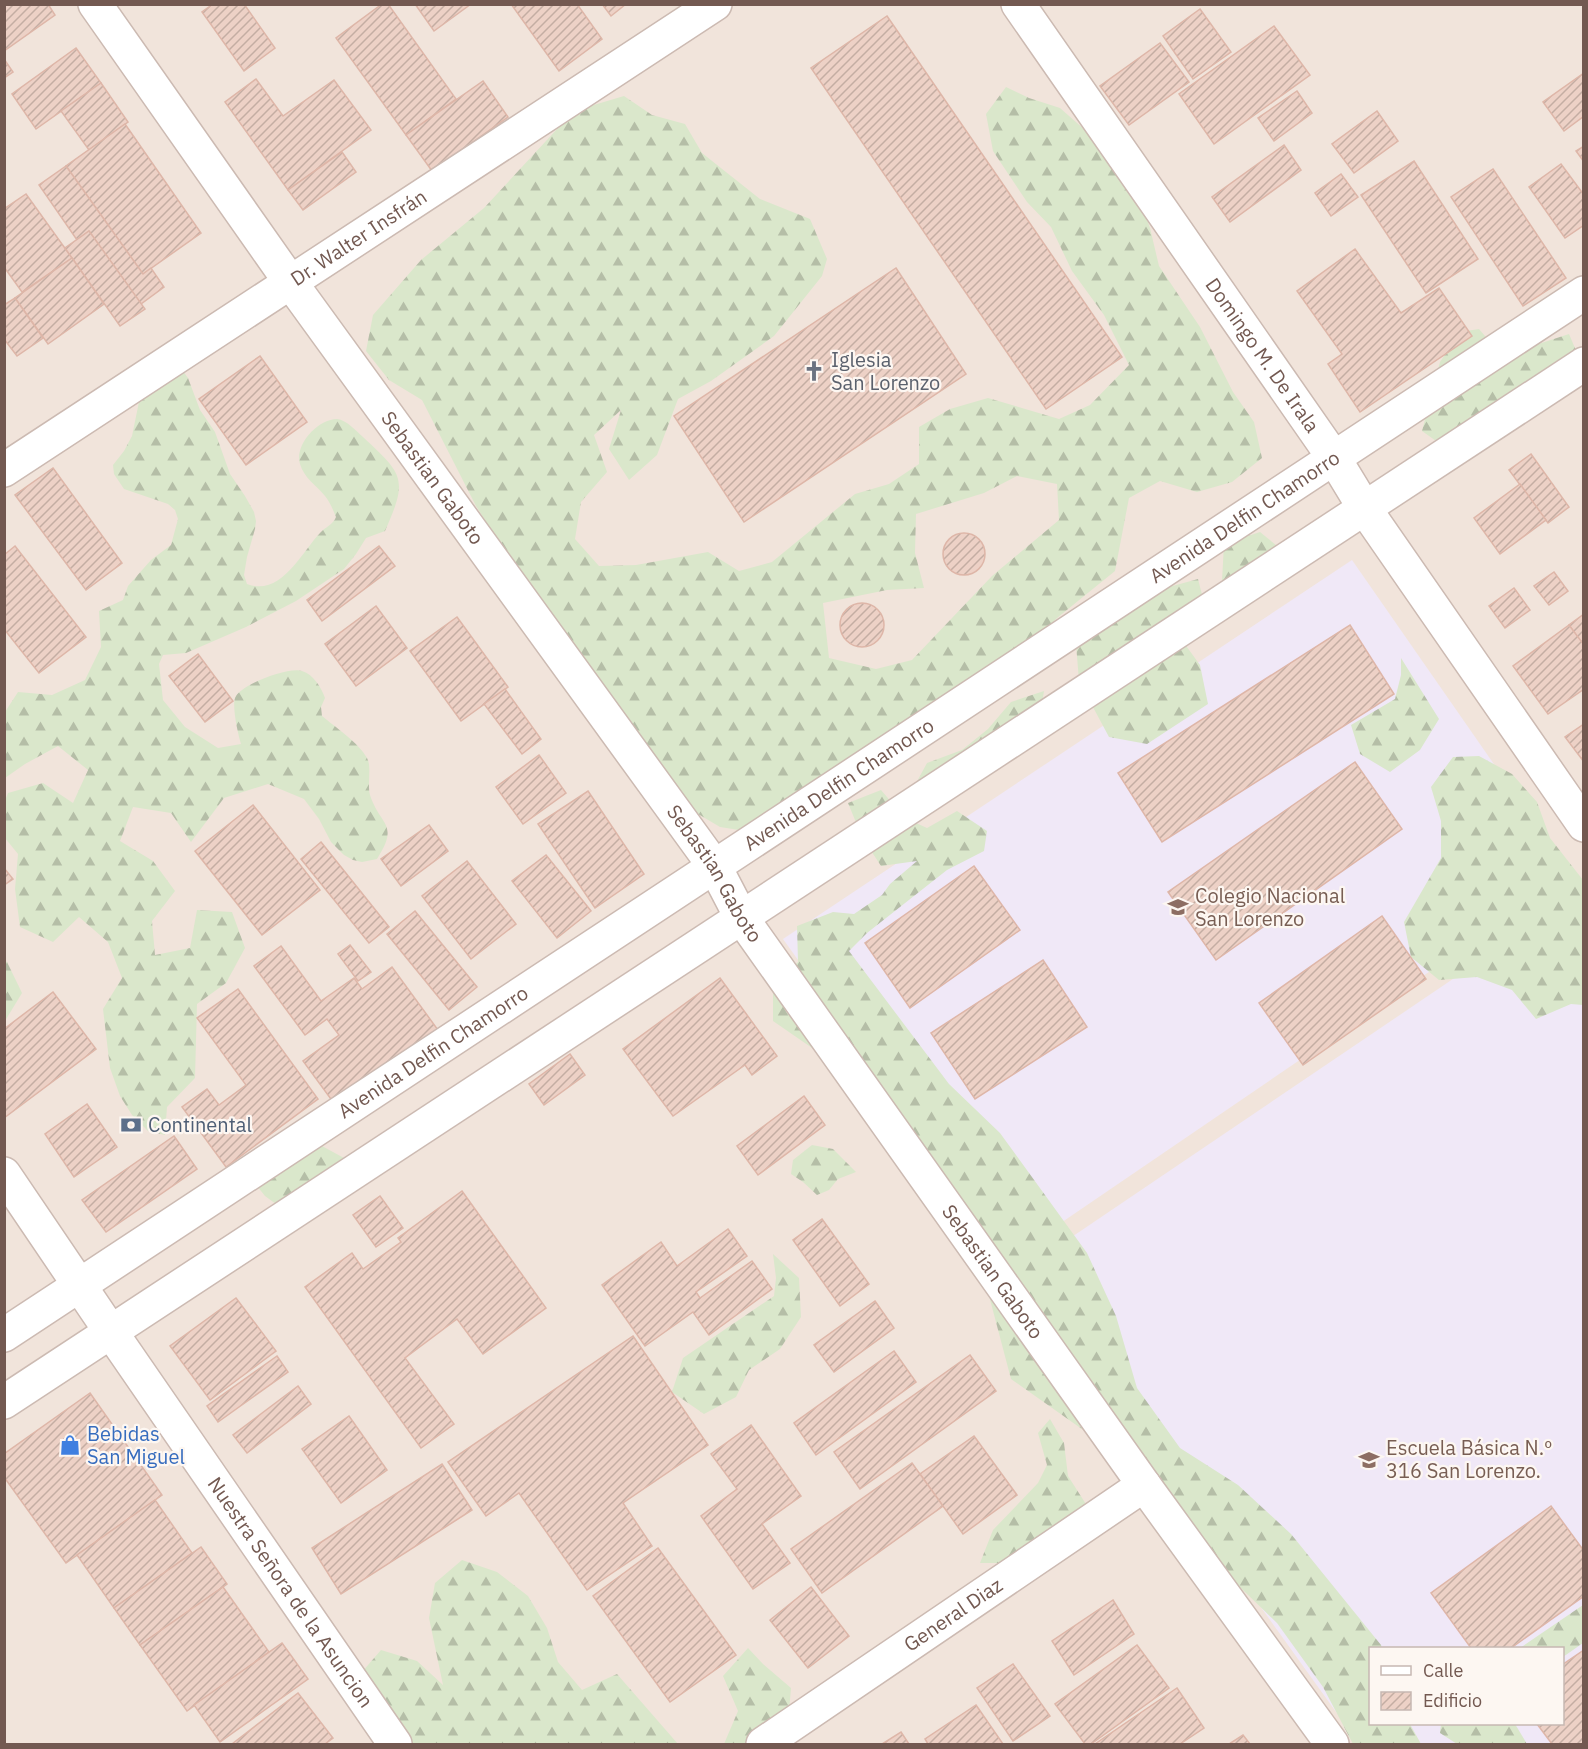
<svg xmlns="http://www.w3.org/2000/svg" width="1588" height="1749" viewBox="0 0 1588 1749" font-family="'IBM Plex Sans',sans-serif">
	<defs>
		<pattern id="forest-firs" width="22" height="20" patternUnits="userSpaceOnUse" patternTransform="scale(1.5)"><rect width="22" height="20" fill="#dae7cb"/><path d="M5 1l3.5 6h-7zM16 11l3.5 6h-7z" fill="#b5bea7"/></pattern>
		<pattern id="building-hatch" width="6" height="6" patternUnits="userSpaceOnUse" patternTransform="scale(1.5)"><rect width="6" height="6" fill="#edd1c6"/><path d="M-1 1l2-2M0 6l6-6M5 7l2-2" fill="none" stroke="#c4ada3"/></pattern>
	</defs>
	<rect width="100%" height="100%" fill="#fbf3eb"/>
	<path fill="#f1e4db" fill-rule="evenodd" d="M 5,5 L 1583,5 L 1583,1744 L 5,1744 ZM 1370,1648 L 1562,1648 L 1562,1724 L 1370,1724 Z"/>
	<g fill="#f0e8f7" fill-rule="evenodd">
		<path d="M 1352,560 L 1571,875 L 1011,1257 L 783,939 Z"/>
		<path d="M 1583,891 L 1583,1744 L 1359,1744 L 1020,1272 ZM 1370,1648 L 1562,1648 L 1562,1724 L 1370,1724 Z"/>
	</g>
	<g fill="url(#forest-firs)" fill-rule="evenodd">
		<path d="M 1006,87 L 1029,98 L 1060,108 L 1085,130 L 1138,194 L 1150,228 L 1159,266 L 1200,327 L 1233,392 L 1254,422 L 1262,458 L 1232,482 L 1197,492 L 1160,481 L 1129,498 L 1115,571 L 1057,618 L 950,725 L 758,833 L 720,827 L 656,789 L 476,506 L 422,400 L 389,380 L 366,351 L 373,315 L 421,260 L 484,208 L 558,128 L 587,107 L 624,96 L 652,115 L 685,124 L 702,153 L 760,199 L 810,219 L 827,259 L 822,276 L 774,336 L 711,381 L 678,399 L 657,455 L 629,480 L 609,449 L 621,410 L 594,435 L 607,472 L 581,502 L 575,539 L 599,566 L 636,565 L 708,552 L 739,571 L 772,562 L 855,494 L 889,484 L 919,464 L 919,427 L 950,409 L 988,398 L 1059,419 L 1090,405 L 1129,365 L 1104,315 L 1072,271 L 1051,227 L 1027,202 L 993,151 L 986,114 ZM 1017,476 L 1057,484 L 1059,520 L 992,576 L 912,660 L 876,669 L 829,658 L 823,603 L 887,590 L 924,588 L 915,553 L 916,514 L 984,493 Z"/>
		<path d="M 1479,329 L 1502,356 L 1569,334 L 1583,367 L 1453,453 L 1422,431 L 1440,362 L 1460,332 Z"/>
		<path d="M 178,364 L 188,378 L 200,410 L 215,432 L 230,474 L 245,496 L 254,512 L 256,521 L 255,529 L 247,557 L 244,575 L 247,584 C 281,597 301,553 320,533 C 325,527 333,525 336,517 C 333,510 330,502 325,496 C 316,485 304,478 300,464 C 294,445 318,419 337,419 C 347,420 356,431 363,437 C 404,475 408,479 385,531 L 366,538 L 356,554 L 344,569 L 296,601 L 246,627 L 186,653 L 163,655 L 159,664 L 163,700 L 185,727 L 218,748 L 241,744 C 238,734 232,707 235,698 C 239,685 289,666 302,671 C 314,675 321,687 325,698 L 321,707 L 322,716 C 335,727 359,743 367,758 C 372,767 367,784 370,795 C 380,826 400,823 377,859 L 362,862 L 353,860 L 344,855 L 331,842 L 319,819 L 304,799 L 268,784 L 224,798 L 191,842 L 171,813 L 133,807 L 120,841 L 153,861 L 175,891 L 152,921 L 155,955 L 190,948 L 197,910 L 232,912 L 245,948 L 226,983 L 197,1004 L 195,1078 L 167,1107 L 165,1135 L 148,1131 L 132,1115 L 120,1096 L 110,1068 L 103,1009 L 122,978 L 108,942 L 79,917 L 53,942 L 20,927 L 15,889 L 18,854 L 5,838 L 4,803 L 8,793 L 43,783 L 73,803 L 88,770 L 58,746 L 25,764 L 5,778 L 5,712 L 18,692 L 52,695 L 85,680 L 101,647 L 99,611 L 123,600 L 128,586 L 151,560 L 171,545 L 178,519 L 175,510 L 168,504 L 124,489 L 114,474 L 113,465 L 124,451 L 132,436 L 141,392 Z"/>
		<path d="M 1260,532 L 1287,554 L 1271,587 L 1222,581 L 1224,544 Z"/>
		<path d="M 1198,579 L 1207,614 L 1176,632 L 1200,665 L 1208,704 L 1147,744 L 1109,737 L 1079,681 L 1076,644 L 1129,598 Z"/>
		<path d="M 1401,658 L 1439,719 L 1420,750 L 1390,772 L 1360,754 L 1351,725 L 1395,699 L 1401,675 Z"/>
		<path d="M 1044,691 L 1038,728 L 947,803 L 909,796 L 927,763 L 962,750 L 988,729 L 1011,702 Z"/>
		<path d="M 1479,756 L 1512,774 L 1537,802 L 1550,838 L 1583,880 L 1583,1005 L 1571,1004 L 1536,1019 L 1512,990 L 1477,977 L 1439,980 L 1411,957 L 1404,922 L 1441,858 L 1441,821 L 1431,787 L 1453,757 Z"/>
		<path d="M 881,790 L 905,818 L 927,828 L 957,811 L 987,831 L 984,851 L 947,870 L 867,933 L 849,951 L 949,1084 L 1000,1133 L 1087,1253 L 1116,1316 L 1137,1388 L 1180,1448 L 1238,1485 L 1291,1534 L 1381,1645 L 1382,1648 L 1370,1648 L 1370,1724 L 1410,1724 L 1421,1744 L 1353,1744 L 1323,1687 L 1277,1623 L 1172,1521 L 1130,1463 L 1011,1379 L 973,1235 L 914,1191 L 903,1120 L 844,1070 L 773,1021 L 773,984 L 798,962 L 797,926 L 833,912 L 854,914 L 882,895 L 890,884 L 917,861 L 881,866 L 862,837 L 848,803 Z"/>
		<path d="M 5,961 L 7,962 L 22,993 L 5,1021 Z"/>
		<path d="M 311,1140 L 344,1158 L 342,1174 L 280,1207 L 265,1196 L 253,1181 Z"/>
		<path d="M 812,1145 L 833,1149 L 856,1172 L 838,1179 L 829,1190 L 817,1195 L 803,1182 L 791,1174 L 793,1160 Z"/>
		<path d="M 773,1254 L 799,1278 L 801,1317 L 780,1349 L 749,1370 L 736,1397 L 704,1414 L 672,1392 L 683,1358 L 774,1296 L 776,1278 Z"/>
		<path d="M 1050,1419 L 1064,1443 L 1068,1476 L 1091,1512 L 1017,1563 L 980,1563 L 993,1530 L 1038,1483 L 1047,1465 L 1038,1433 Z"/>
		<path d="M 462,1560 L 497,1572 L 528,1596 L 547,1628 L 558,1662 L 582,1690 L 617,1674 L 678,1744 L 402,1744 L 355,1680 L 381,1650 L 417,1661 L 443,1685 L 429,1618 L 435,1583 Z"/>
		<path d="M 1583,1605 L 1583,1643 L 1563,1657 L 1562,1648 L 1520,1648 Z"/>
		<path d="M 748,1648 L 763,1664 L 791,1688 L 788,1724 L 757,1744 L 724,1744 L 738,1711 L 723,1676 Z"/>
		<path d="M 1441,1724 L 1515,1724 L 1527,1744 L 1457,1744 L 1440,1733 Z"/>
	</g>
	<g fill="url(#building-hatch)" stroke="#deb6a8" stroke-width="1.5">
		<path d="M 4,4 L 48,4 L 55,15 L 4,51 Z"/>
		<path d="M 213,4 L 244,4 L 275,48 L 244,71 L 202,12 Z"/>
		<path d="M 382,4 L 388,4 L 456,99 L 406,135 L 336,38 Z"/>
		<path d="M 415,4 L 471,4 L 434,31 Z"/>
		<path d="M 511,4 L 577,4 L 602,39 L 559,71 Z"/>
		<path d="M 602,4 L 626,4 L 611,16 Z"/>
		<path d="M 1200,9 L 1231,52 L 1193,79 L 1163,36 Z"/>
		<path d="M 887,16 L 1122,357 L 1046,409 L 811,68 Z"/>
		<path d="M 1274,26 L 1310,75 L 1214,144 L 1179,94 Z"/>
		<path d="M 1160,43 L 1189,82 L 1129,125 L 1100,86 Z"/>
		<path d="M 76,48 L 101,83 L 36,129 L 12,94 Z"/>
		<path d="M 4,59 L 13,72 L 4,78 Z"/>
		<path d="M 1584,73 L 1584,116 L 1564,131 L 1543,102 Z"/>
		<path d="M 256,79 L 283,116 L 334,80 L 371,130 L 288,190 L 225,102 Z"/>
		<path d="M 483,81 L 508,117 L 432,171 L 406,135 Z"/>
		<path d="M 101,83 L 128,122 L 89,150 L 61,111 Z"/>
		<path d="M 1297,91 L 1312,113 L 1274,141 L 1258,118 Z"/>
		<path d="M 1377,111 L 1398,141 L 1354,173 L 1332,144 Z"/>
		<path d="M 125,124 L 201,233 L 143,274 L 66,166 Z"/>
		<path d="M 1284,145 L 1301,170 L 1230,222 L 1212,197 Z"/>
		<path d="M 1584,146 L 1584,162 L 1576,151 Z"/>
		<path d="M 342,152 L 356,172 L 303,210 L 288,190 Z"/>
		<path d="M 1414,161 L 1478,259 L 1426,293 L 1361,195 Z"/>
		<path d="M 1561,164 L 1584,195 L 1584,225 L 1565,238 L 1529,187 Z"/>
		<path d="M 66,166 L 143,274 L 151,268 L 164,287 L 141,304 L 89,231 L 77,240 L 39,185 Z"/>
		<path d="M 1493,169 L 1566,278 L 1523,306 L 1451,197 Z"/>
		<path d="M 1341,174 L 1358,197 L 1331,216 L 1315,193 Z"/>
		<path d="M 26,194 L 72,258 L 22,292 L 4,267 L 4,209 Z"/>
		<path d="M 89,231 L 145,309 L 120,326 L 65,248 Z"/>
		<path d="M 1355,249 L 1401,313 L 1439,288 L 1472,336 L 1360,412 L 1328,364 L 1342,354 L 1297,291 Z"/>
		<path d="M 72,258 L 104,304 L 48,344 L 15,298 Z"/>
		<path d="M 896,268 L 966,374 L 744,522 L 674,416 Z"/>
		<path d="M 15,298 L 43,338 L 17,356 L 4,339 L 4,305 Z"/>
		<path d="M 260,356 L 307,422 L 246,465 L 199,399 Z"/>
		<path d="M 1531,454 L 1569,507 L 1548,523 L 1509,470 Z"/>
		<path d="M 53,468 L 122,563 L 86,590 L 15,495 Z"/>
		<path d="M 1520,484 L 1546,520 L 1500,554 L 1474,518 Z"/>
		<circle cx="964" cy="554" r="21"/>
		<path d="M 15,546 L 86,637 L 39,673 L 4,629 L 4,555 Z"/>
		<path d="M 379,546 L 395,566 L 322,621 L 307,600 Z"/>
		<path d="M 1554,572 L 1568,591 L 1549,605 L 1534,586 Z"/>
		<path d="M 1514,588 L 1530,610 L 1505,628 L 1489,606 Z"/>
		<circle cx="862" cy="625" r="22"/>
		<path d="M 376,606 L 407,648 L 356,686 L 325,644 Z"/>
		<path d="M 1584,614 L 1584,645 L 1583,645 L 1569,625 Z"/>
		<path d="M 457,617 L 508,687 L 461,721 L 410,651 Z"/>
		<path d="M 1350,625 L 1394,694 L 1162,842 L 1118,773 Z"/>
		<path d="M 1569,625 L 1584,645 L 1584,689 L 1548,714 L 1513,666 Z"/>
		<path d="M 198,654 L 233,701 L 205,722 L 169,676 Z"/>
		<path d="M 505,689 L 541,739 L 522,754 L 484,704 Z"/>
		<path d="M 1584,724 L 1584,762 L 1565,737 Z"/>
		<path d="M 539,755 L 566,793 L 523,824 L 496,787 Z"/>
		<path d="M 1355,762 L 1402,829 L 1216,960 L 1168,892 Z"/>
		<path d="M 588,791 L 644,874 L 595,908 L 538,824 Z"/>
		<path d="M 253,805 L 320,890 L 262,935 L 195,851 Z"/>
		<path d="M 429,825 L 448,851 L 401,886 L 381,859 Z"/>
		<path d="M 321,842 L 389,927 L 369,943 L 301,859 Z"/>
		<path d="M 546,855 L 591,911 L 557,938 L 512,881 Z"/>
		<path d="M 467,861 L 516,924 L 471,959 L 422,896 Z"/>
		<path d="M 974,866 L 1020,930 L 910,1008 L 865,943 Z"/>
		<path d="M 4,868 L 13,879 L 4,885 Z"/>
		<path d="M 415,911 L 477,987 L 449,1010 L 387,934 Z"/>
		<path d="M 1382,916 L 1426,979 L 1303,1065 L 1259,1003 Z"/>
		<path d="M 350,945 L 371,972 L 358,981 L 338,954 Z"/>
		<path d="M 281,946 L 321,1001 L 354,978 L 362,989 L 392,967 L 438,1030 L 336,1106 L 303,1061 L 339,1035 L 327,1019 L 305,1035 L 254,966 Z"/>
		<path d="M 1043,960 L 1087,1027 L 975,1099 L 931,1033 Z"/>
		<path d="M 720,978 L 777,1056 L 752,1075 L 745,1065 L 673,1116 L 623,1049 Z"/>
		<path d="M 238,989 L 318,1099 L 226,1167 L 182,1107 L 207,1089 L 219,1105 L 246,1085 L 197,1018 Z"/>
		<path d="M 53,992 L 96,1049 L 4,1118 L 4,1029 Z"/>
		<path d="M 570,1054 L 585,1075 L 544,1105 L 529,1084 Z"/>
		<path d="M 804,1096 L 825,1125 L 758,1175 L 737,1146 Z"/>
		<path d="M 87,1104 L 117,1147 L 74,1177 L 45,1134 Z"/>
		<path d="M 174,1136 L 197,1169 L 106,1232 L 82,1200 Z"/>
		<path d="M 462,1191 L 546,1308 L 483,1354 L 457,1319 L 405,1358 L 454,1424 L 421,1448 L 305,1287 L 352,1253 L 363,1269 L 401,1242 L 398,1238 Z"/>
		<path d="M 380,1196 L 403,1228 L 376,1247 L 353,1215 Z"/>
		<path d="M 822,1219 L 869,1284 L 840,1306 L 793,1240 Z"/>
		<path d="M 728,1229 L 747,1256 L 696,1292 L 700,1298 L 752,1261 L 772,1289 L 709,1335 L 693,1312 L 645,1346 L 602,1285 L 661,1242 L 677,1266 Z"/>
		<path d="M 236,1298 L 276,1351 L 210,1400 L 170,1346 Z"/>
		<path d="M 875,1301 L 894,1328 L 834,1372 L 814,1345 Z"/>
		<path d="M 633,1336 L 708,1445 L 623,1503 L 652,1546 L 587,1590 L 519,1493 L 486,1516 L 448,1462 Z"/>
		<path d="M 894,1351 L 916,1382 L 816,1455 L 794,1423 Z"/>
		<path d="M 970,1355 L 996,1391 L 860,1489 L 834,1452 Z"/>
		<path d="M 277,1356 L 288,1372 L 218,1422 L 207,1406 Z"/>
		<path d="M 298,1386 L 311,1404 L 247,1453 L 233,1435 Z"/>
		<path d="M 90,1393 L 162,1495 L 66,1563 L 4,1477 L 4,1454 Z"/>
		<path d="M 349,1416 L 387,1470 L 341,1503 L 302,1449 Z"/>
		<path d="M 751,1425 L 801,1496 L 762,1524 L 790,1563 L 753,1589 L 701,1516 L 737,1489 L 711,1454 Z"/>
		<path d="M 974,1436 L 1017,1495 L 963,1534 L 920,1474 Z"/>
		<path d="M 912,1463 L 943,1506 L 822,1593 L 791,1549 Z"/>
		<path d="M 442,1464 L 472,1510 L 341,1594 L 312,1548 Z"/>
		<path d="M 155,1500 L 192,1553 L 114,1608 L 77,1555 Z"/>
		<path d="M 1551,1506 L 1584,1551 L 1584,1596 L 1511,1648 L 1471,1648 L 1431,1593 Z"/>
		<path d="M 201,1547 L 227,1584 L 140,1645 L 114,1608 Z"/>
		<path d="M 658,1548 L 736,1655 L 670,1702 L 593,1596 Z"/>
		<path d="M 223,1587 L 269,1652 L 187,1711 L 140,1645 Z"/>
		<path d="M 811,1587 L 849,1636 L 808,1668 L 770,1620 Z"/>
		<path d="M 1113,1600 L 1134,1634 L 1074,1675 L 1052,1641 Z"/>
		<path d="M 282,1643 L 308,1679 L 220,1742 L 194,1705 Z"/>
		<path d="M 1137,1645 L 1169,1688 L 1091,1744 L 1085,1744 L 1055,1704 Z"/>
		<path d="M 1584,1650 L 1584,1744 L 1552,1744 L 1537,1724 L 1562,1724 L 1562,1665 Z"/>
		<path d="M 1013,1664 L 1050,1716 L 1013,1741 L 977,1688 Z"/>
		<path d="M 1177,1688 L 1204,1728 L 1180,1744 L 1095,1744 Z"/>
		<path d="M 298,1693 L 333,1738 L 325,1744 L 232,1744 Z"/>
		<path d="M 976,1705 L 1003,1744 L 928,1744 L 925,1739 Z"/>
		<path d="M 901,1732 L 909,1744 L 882,1744 Z"/>
		<path d="M 1243,1735 L 1250,1744 L 1229,1744 Z"/>
	</g>
	<g fill="none" stroke-linecap="round" stroke-linejoin="round">
		<g stroke="#ccbab2" stroke-width="36">
			<g id="street">
				<path id="s1" d="M 95,4 L 291,283 L 715,867 L 741,917 L 1144,1485 L 1332,1744"/>
				<path id="s2" d="M 1018,4 L 1334,458 L 1365,509 L 1584,825"/>
				<path id="s3" d="M 4,470 L 715,4"/>
				<path id="s4" d="M 4,1174 L 111,1332 L 395,1744"/>
				<path id="s5" d="M 4,1335 L 1584,293"/>
				<path d="M 4,1402 L 1584,364"/>
				<path id="s6" d="M 763,1744 L 1144,1485"/>
			</g>
		</g>
		<use href="#street" stroke="#fff" stroke-width="33"/>
	</g>
	<defs>
		<g id="church-bare" transform="scale(1.62)"><path d="M-1.2-6h2.4v3.5h3.3v2.4h-3.3V6h-2.4V-.1h-3.3v-2.4h3.3Z" fill="#6b7280" stroke="#fdf7f2" stroke-width="2.5" paint-order="stroke"/></g>
		<g id="school-bare" transform="scale(1.62)"><path d="M0-5L7-2L0 1L-7-2ZM-4 1L0 2.5L4 1V4Q0 6-4 4Z" fill="#8d6e63" stroke="#fdf7f2" stroke-width="2.5" paint-order="stroke"/></g>
		<g id="bank-bare" transform="scale(1.62)"><path d="M-6-4H6V4H-6ZM0-2.3a2.3 2.3 0 1 0 0 4.6a2.3 2.3 0 1 0 0-4.6Z" fill="#5c6f8a" stroke="#fdf7f2" stroke-width="2.5" paint-order="stroke"/></g>
		<g id="shop-bare" transform="scale(1.62)"><path d="M-5-2.5h2.3a2.7 3.5 0 0 1 5.4 0H5L5.5 6h-11ZM-1.5-2.5h3a1.5 2.3 0 0 0-3 0Z" fill="#3f7fe0" stroke="#fdf7f2" stroke-width="2.5" paint-order="stroke"/></g>
	</defs>
	<g fill-rule="evenodd">
		<use href="#church-bare" x="814" y="371"/>
		<use href="#school-bare" x="1178" y="907"/>
		<use href="#bank-bare" x="131" y="1125"/>
		<use href="#shop-bare" x="70" y="1445"/>
		<use href="#school-bare" x="1369" y="1460"/>
	</g>
	<g text-anchor="middle" stroke-width="4.5" stroke-linejoin="round" paint-order="stroke">
		<g font-size="20" fill="#735951" stroke="#fdf7f2">
			<text dy="7" stroke="none"><textPath href="#s3" startOffset="424">Dr. Walter Insfrán</textPath></text>
			<text dy="7" stroke="none"><textPath href="#s2" startOffset="428">Domingo M. De Irala</textPath></text>
			<text dy="7" stroke="none"><textPath href="#s1" startOffset="582">Sebastian Gaboto</textPath></text>
			<text dy="7" stroke="none"><textPath href="#s5" startOffset="1486">Avenida Delfin Chamorro</textPath></text>
			<text dy="7" stroke="none"><textPath href="#s5" startOffset="1000">Avenida Delfin Chamorro</textPath></text>
			<text dy="7" stroke="none"><textPath href="#s1" startOffset="1068">Sebastian Gaboto</textPath></text>
			<text dy="7" stroke="none"><textPath href="#s5" startOffset="514">Avenida Delfin Chamorro</textPath></text>
			<text dy="7" stroke="none"><textPath href="#s1" startOffset="1554">Sebastian Gaboto</textPath></text>
			<text dy="7" stroke="none"><textPath href="#s4" startOffset="507">Nuestra Señora de la Asuncion</textPath></text>
			<text dy="7" stroke="none"><textPath href="#s6" startOffset="230">General Diaz</textPath></text>
		</g>
		<g font-size="20" fill="#5b616d" stroke="#fdf7f2" text-anchor="start">
			<text x="831" y="367">Iglesia<tspan x="831" dy="23">San Lorenzo</tspan></text>
		</g>
		<g font-size="20" fill="#785e54" stroke="#fdf7f2" text-anchor="start">
			<text x="1195" y="903">Colegio Nacional<tspan x="1195" dy="23">San Lorenzo</tspan></text>
			<text x="1386" y="1455">Escuela Básica N.º<tspan x="1386" dy="23">316 San Lorenzo.</tspan></text>
		</g>
		<g font-size="20" fill="#4e5e75" stroke="#fdf7f2" text-anchor="start">
			<text x="148" y="1132">Continental</text>
		</g>
		<g font-size="20" fill="#366cbe" stroke="#fdf7f2" text-anchor="start">
			<text x="87" y="1441">Bebidas<tspan x="87" dy="23">San Miguel</tspan></text>
		</g>
	</g>
	<rect width="1588" height="1749" fill="none" stroke="#735951" stroke-width="12"/>
	<rect x="1369" y="1647" width="195" height="78" fill="#fdf7f2" stroke="#c6b8b2" stroke-width="1.5"/>
	<rect x="1381" y="1666" width="30" height="9" fill="#ffffff" stroke="#c6b8b2" stroke-width="1.5"/>
	<text x="1423" y="1677" font-size="18" fill="#735951">Calle</text>
	<rect x="1381" y="1692" width="30" height="18" fill="url(#building-hatch)" stroke="#c6b8b2" stroke-width="1.5"/>
	<text x="1423" y="1707" font-size="18" fill="#735951">Edificio</text>
</svg>
